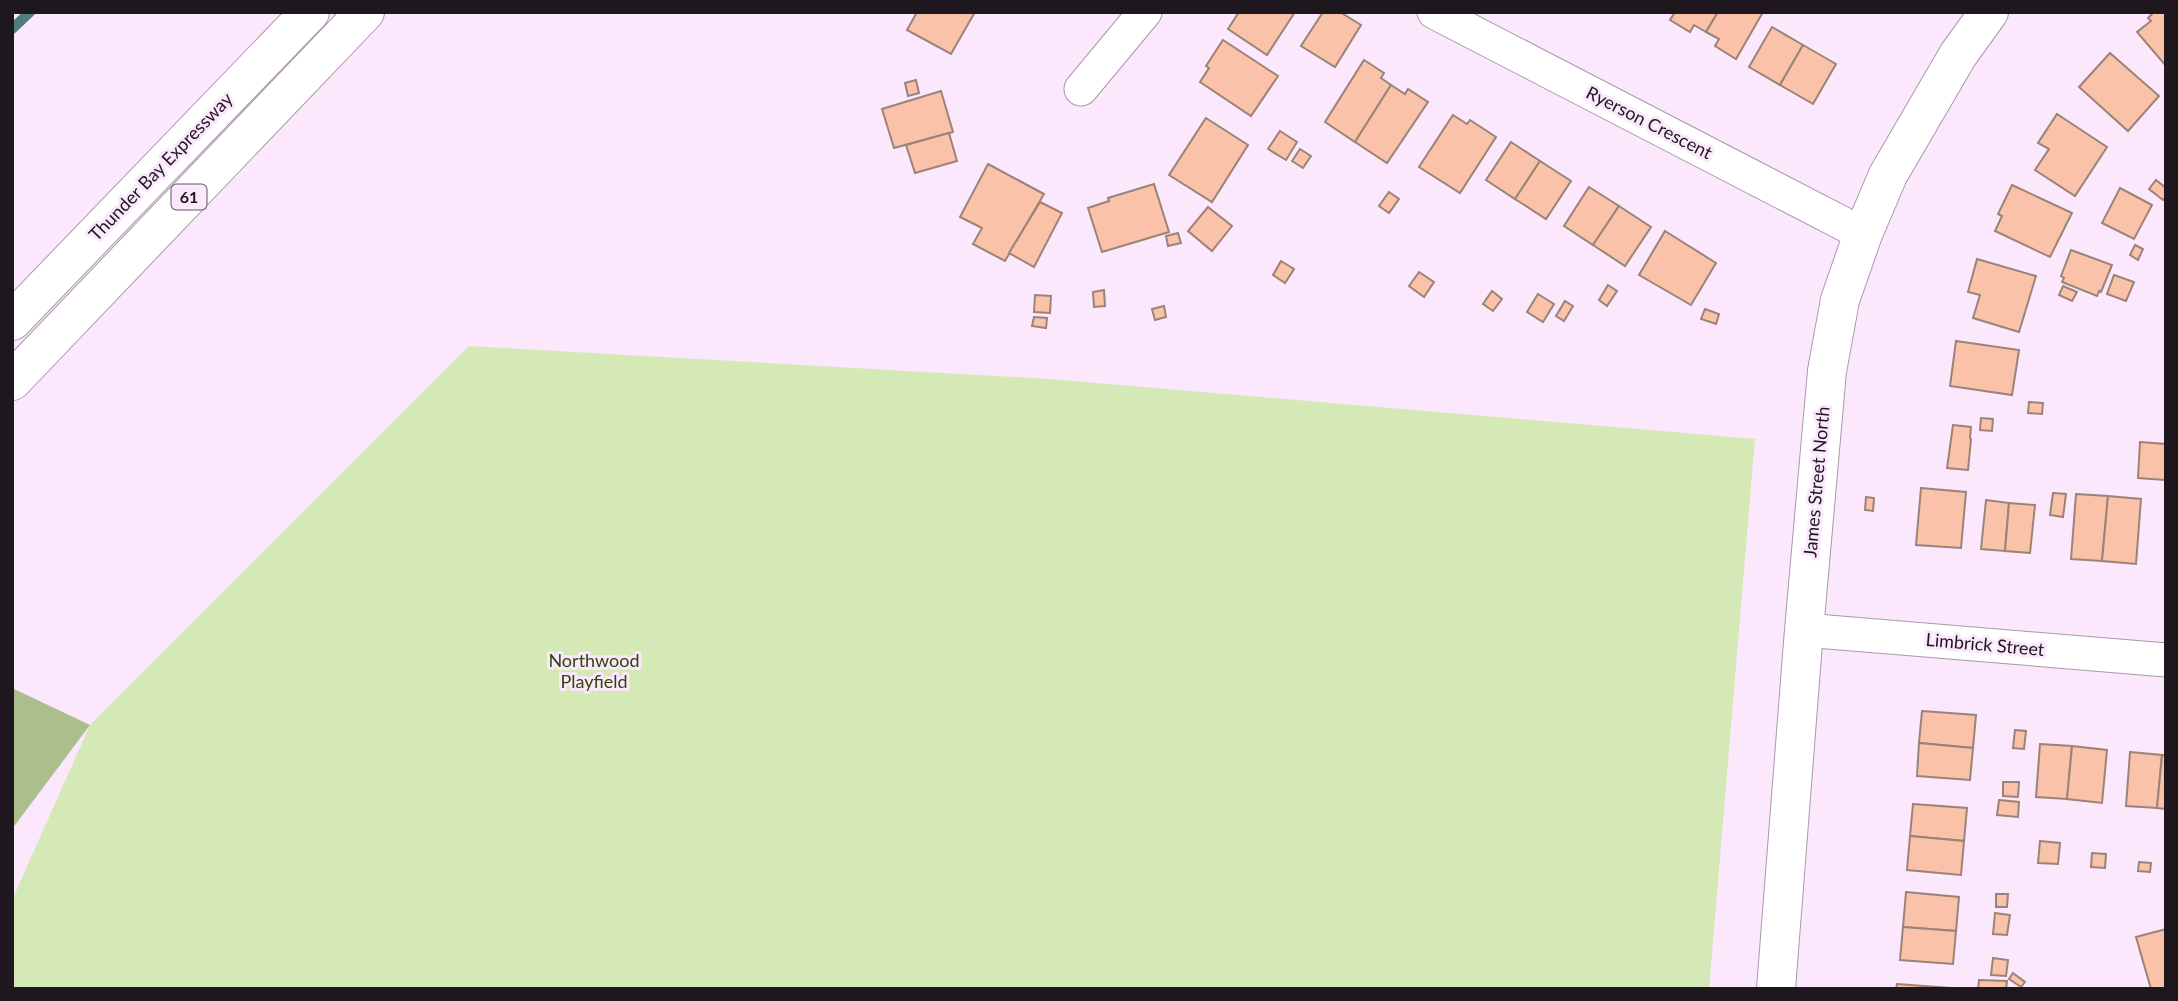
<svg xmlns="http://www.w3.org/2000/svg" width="2178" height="1001" viewBox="0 0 2178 1001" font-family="Lato,sans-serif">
	<rect width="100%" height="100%" fill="#fbe8fc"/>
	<path fill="#d5e9b7" d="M 469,346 L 1050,379 L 1755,439 L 1709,989 L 12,989 L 12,900 L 90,725 Z"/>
	<path fill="#abbe8c" d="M 12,688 L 90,725 L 12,829 Z"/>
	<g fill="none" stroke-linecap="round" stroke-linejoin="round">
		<path stroke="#4d7e82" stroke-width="10" d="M 12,29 L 30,12"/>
	</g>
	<g fill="#fac2a8" stroke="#9b8378" stroke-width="2">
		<path d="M 917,12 L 975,12 L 951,54 L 907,30 Z"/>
		<path d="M 1239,12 L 1295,12 L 1267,55 L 1228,29 Z"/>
		<path d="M 1323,12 L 1340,12 L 1361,25 L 1335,67 L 1301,46 Z"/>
		<path d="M 1675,12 L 1718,12 L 1706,32 L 1694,25 L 1690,32 L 1670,20 Z"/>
		<path d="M 1718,12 L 1763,12 L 1736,59 L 1715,46 L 1719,39 L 1706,32 Z"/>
		<path d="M 2154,12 L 2166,12 L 2166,66 L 2137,32 L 2151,21 L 2148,18 Z"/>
		<path d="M 1772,27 L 1803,45 L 1780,85 L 1749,67 Z"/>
		<path d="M 1223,40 L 1278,76 L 1251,116 L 1200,82 L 1209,68 L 1206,66 Z"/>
		<path d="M 1803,45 L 1836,64 L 1813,104 L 1780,85 Z"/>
		<path d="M 2110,53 L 2159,96 L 2128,131 L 2079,87 Z"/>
		<path d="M 1364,60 L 1384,73 L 1381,78 L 1391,85 L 1355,142 L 1325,122 Z"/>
		<path d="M 916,80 L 919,93 L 908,96 L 905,83 Z"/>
		<path d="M 1391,85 L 1405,94 L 1408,89 L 1428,102 L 1387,163 L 1355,142 Z"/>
		<path d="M 941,91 L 953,132 L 894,148 L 882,109 Z"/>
		<path d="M 2057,114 L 2107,147 L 2075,196 L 2035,170 L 2049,149 L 2038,143 Z"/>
		<path d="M 1453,115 L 1467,124 L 1470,120 L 1496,137 L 1460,193 L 1419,167 Z"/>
		<path d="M 1206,118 L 1248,145 L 1212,202 L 1169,175 Z"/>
		<path d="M 1280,131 L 1297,142 L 1286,160 L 1268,149 Z"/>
		<path d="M 949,133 L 957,161 L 915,173 L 906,145 Z"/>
		<path d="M 1511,142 L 1540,161 L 1515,199 L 1486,180 Z"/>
		<path d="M 1300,149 L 1311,156 L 1303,168 L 1292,161 Z"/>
		<path d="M 1540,161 L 1571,181 L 1546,219 L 1515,199 Z"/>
		<path d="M 988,164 L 1044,194 L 1005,261 L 973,244 L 982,228 L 960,217 Z"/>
		<path d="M 2156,180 L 2166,188 L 2166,197 L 2163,200 L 2149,189 Z"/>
		<path d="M 1154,184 L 1169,232 L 1102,252 L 1088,208 L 1109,201 L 1108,198 Z"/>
		<path d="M 2012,185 L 2072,213 L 2050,257 L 1995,231 L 2002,216 L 1998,214 Z"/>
		<path d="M 1589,187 L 1619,206 L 1593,245 L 1564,226 Z"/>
		<path d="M 2120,188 L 2152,205 L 2134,239 L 2102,223 Z"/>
		<path d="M 1389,192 L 1399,199 L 1389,213 L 1379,206 Z"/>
		<path d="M 1040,202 L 1062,213 L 1034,267 L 1009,253 Z"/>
		<path d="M 1619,206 L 1651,227 L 1625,266 L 1593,245 Z"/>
		<path d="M 1208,207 L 1232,226 L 1212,251 L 1188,231 Z"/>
		<path d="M 1665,231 L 1716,263 L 1691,305 L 1639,275 Z"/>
		<path d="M 1178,233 L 1181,243 L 1168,246 L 1166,236 Z"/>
		<path d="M 2135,245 L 2143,249 L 2138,260 L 2130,255 Z"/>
		<path d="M 2071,250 L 2112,265 L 2101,292 L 2099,291 L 2097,296 L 2062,282 L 2064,278 L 2061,276 Z"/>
		<path d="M 1977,259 L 2036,276 L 2019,332 L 1973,318 L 1980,295 L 1968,292 Z"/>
		<path d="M 1281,261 L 1294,269 L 1285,283 L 1273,275 Z"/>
		<path d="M 1419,272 L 1434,282 L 1424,297 L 1409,286 Z"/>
		<path d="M 2114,275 L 2134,282 L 2126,301 L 2107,294 Z"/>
		<path d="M 1608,285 L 1617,291 L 1607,306 L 1599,300 Z"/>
		<path d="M 2063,286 L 2077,292 L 2072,301 L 2059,295 Z"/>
		<path d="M 1104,290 L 1105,306 L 1094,307 L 1093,292 Z"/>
		<path d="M 1492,291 L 1502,299 L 1493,311 L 1483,304 Z"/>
		<path d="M 1538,294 L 1554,304 L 1543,322 L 1527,312 Z"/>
		<path d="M 1035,295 L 1051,296 L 1050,313 L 1034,312 Z"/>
		<path d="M 1565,301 L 1573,306 L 1564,321 L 1556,316 Z"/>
		<path d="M 1164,306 L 1166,317 L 1155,320 L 1152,309 Z"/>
		<path d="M 1705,309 L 1719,314 L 1716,324 L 1701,319 Z"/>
		<path d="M 1034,317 L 1047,318 L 1046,328 L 1032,326 Z"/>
		<path d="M 1956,341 L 2019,350 L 2012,395 L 1950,386 Z"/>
		<path d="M 2029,402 L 2043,403 L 2042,414 L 2028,413 Z"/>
		<path d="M 1981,418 L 1993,419 L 1992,431 L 1980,430 Z"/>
		<path d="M 1953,425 L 1971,427 L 1970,438 L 1971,439 L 1968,470 L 1947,468 Z"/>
		<path d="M 2140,442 L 2166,444 L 2165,480 L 2138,478 Z"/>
		<path d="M 1921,488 L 1966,492 L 1961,548 L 1916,545 Z"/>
		<path d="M 2053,493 L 2066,494 L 2063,517 L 2050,515 Z"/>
		<path d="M 2076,494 L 2108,496 L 2102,561 L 2071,559 Z"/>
		<path d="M 2108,496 L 2141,499 L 2136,564 L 2102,561 Z"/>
		<path d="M 1866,497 L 1874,498 L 1873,511 L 1865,510 Z"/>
		<path d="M 1986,500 L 2009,503 L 2005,551 L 1981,549 Z"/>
		<path d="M 2009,503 L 2035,505 L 2030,553 L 2005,551 Z"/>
		<path d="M 1922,711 L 1976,715 L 1973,748 L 1919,743 Z"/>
		<path d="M 2015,730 L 2026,731 L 2024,749 L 2013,748 Z"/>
		<path d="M 1919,743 L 1973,748 L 1970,780 L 1917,776 Z"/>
		<path d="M 2040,744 L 2072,746 L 2067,799 L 2036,797 Z"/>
		<path d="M 2072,746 L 2107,750 L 2102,803 L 2067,799 Z"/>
		<path d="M 2130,752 L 2162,755 L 2157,808 L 2126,806 Z"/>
		<path d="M 2162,755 L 2166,755 L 2166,809 L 2157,808 Z"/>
		<path d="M 2003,782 L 2019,782 L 2018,797 L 2003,796 Z"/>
		<path d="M 1999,800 L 2019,802 L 2018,817 L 1997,815 Z"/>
		<path d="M 1913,804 L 1967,808 L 1964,841 L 1910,836 Z"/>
		<path d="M 1910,836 L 1964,841 L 1961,875 L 1907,870 Z"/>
		<path d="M 2040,841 L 2060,843 L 2058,864 L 2038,863 Z"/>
		<path d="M 2092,853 L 2106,854 L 2105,868 L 2091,867 Z"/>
		<path d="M 2139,862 L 2151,863 L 2150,872 L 2138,871 Z"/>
		<path d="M 1906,892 L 1959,897 L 1956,931 L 1903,927 Z"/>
		<path d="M 1996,894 L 2008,894 L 2007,907 L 1996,907 Z"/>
		<path d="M 1995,913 L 2010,915 L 2007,935 L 1993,934 Z"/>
		<path d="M 1903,927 L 1956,931 L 1953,964 L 1900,960 Z"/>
		<path d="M 2166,929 L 2166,989 L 2151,989 L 2136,937 Z"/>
		<path d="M 1993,958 L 2008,960 L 2006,976 L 1991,975 Z"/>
		<path d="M 2013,973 L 2025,982 L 2021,987 L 2009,979 Z"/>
		<path d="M 1979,980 L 2007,981 L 2006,989 L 1978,989 Z"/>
		<path d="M 1897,984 L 1950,988 L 1950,989 L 1896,989 Z"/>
	</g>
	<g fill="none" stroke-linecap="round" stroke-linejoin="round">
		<g stroke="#aa98ab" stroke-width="35">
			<g id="street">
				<path d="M 1434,12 L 1863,234"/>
				<path d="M 1081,89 L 1145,12"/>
				<path d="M 1804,630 L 2166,660"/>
			</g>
		</g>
		<g stroke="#aa98ab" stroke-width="40">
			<path id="secondary" d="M 1776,989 L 1804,630 L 1827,371 L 1840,300 L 1863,234 L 1888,175 L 1958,55 L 1989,12"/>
		</g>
		<g stroke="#aa98ab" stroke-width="40">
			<g id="highway">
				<path d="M 12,321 L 310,12"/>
				<path d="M 12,381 L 365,12"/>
			</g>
		</g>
		<use href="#street" stroke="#fff" stroke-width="33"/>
		<use href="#secondary" stroke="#fff" stroke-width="38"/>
		<use href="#highway" stroke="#fff" stroke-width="38"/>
	</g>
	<g text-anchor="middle" stroke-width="6" stroke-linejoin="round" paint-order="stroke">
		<rect fill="#fbe8fc" stroke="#605661" stroke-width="2" x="171.5" y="184.5" width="35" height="25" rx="5"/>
		<g font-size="16" font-weight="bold" fill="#1e171e">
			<text x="189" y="203">61</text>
		</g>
		<g font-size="18" fill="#1e171e" stroke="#fbe8fc">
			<text transform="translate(1649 123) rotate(27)" y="6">Ryerson Crescent</text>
			<text transform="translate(161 167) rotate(-46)" y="6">Thunder Bay Expressway</text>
			<text transform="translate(1817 482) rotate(-85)" y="6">James Street North</text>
			<text transform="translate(1985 645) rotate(5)" y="6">Limbrick Street</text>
		</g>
		<g font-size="18" fill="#32440a" stroke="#fbe8fc">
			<text x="594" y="667">Northwood<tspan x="594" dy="21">Playfield</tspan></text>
		</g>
	</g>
	<rect width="2178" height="1001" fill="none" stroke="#1e171e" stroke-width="28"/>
</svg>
